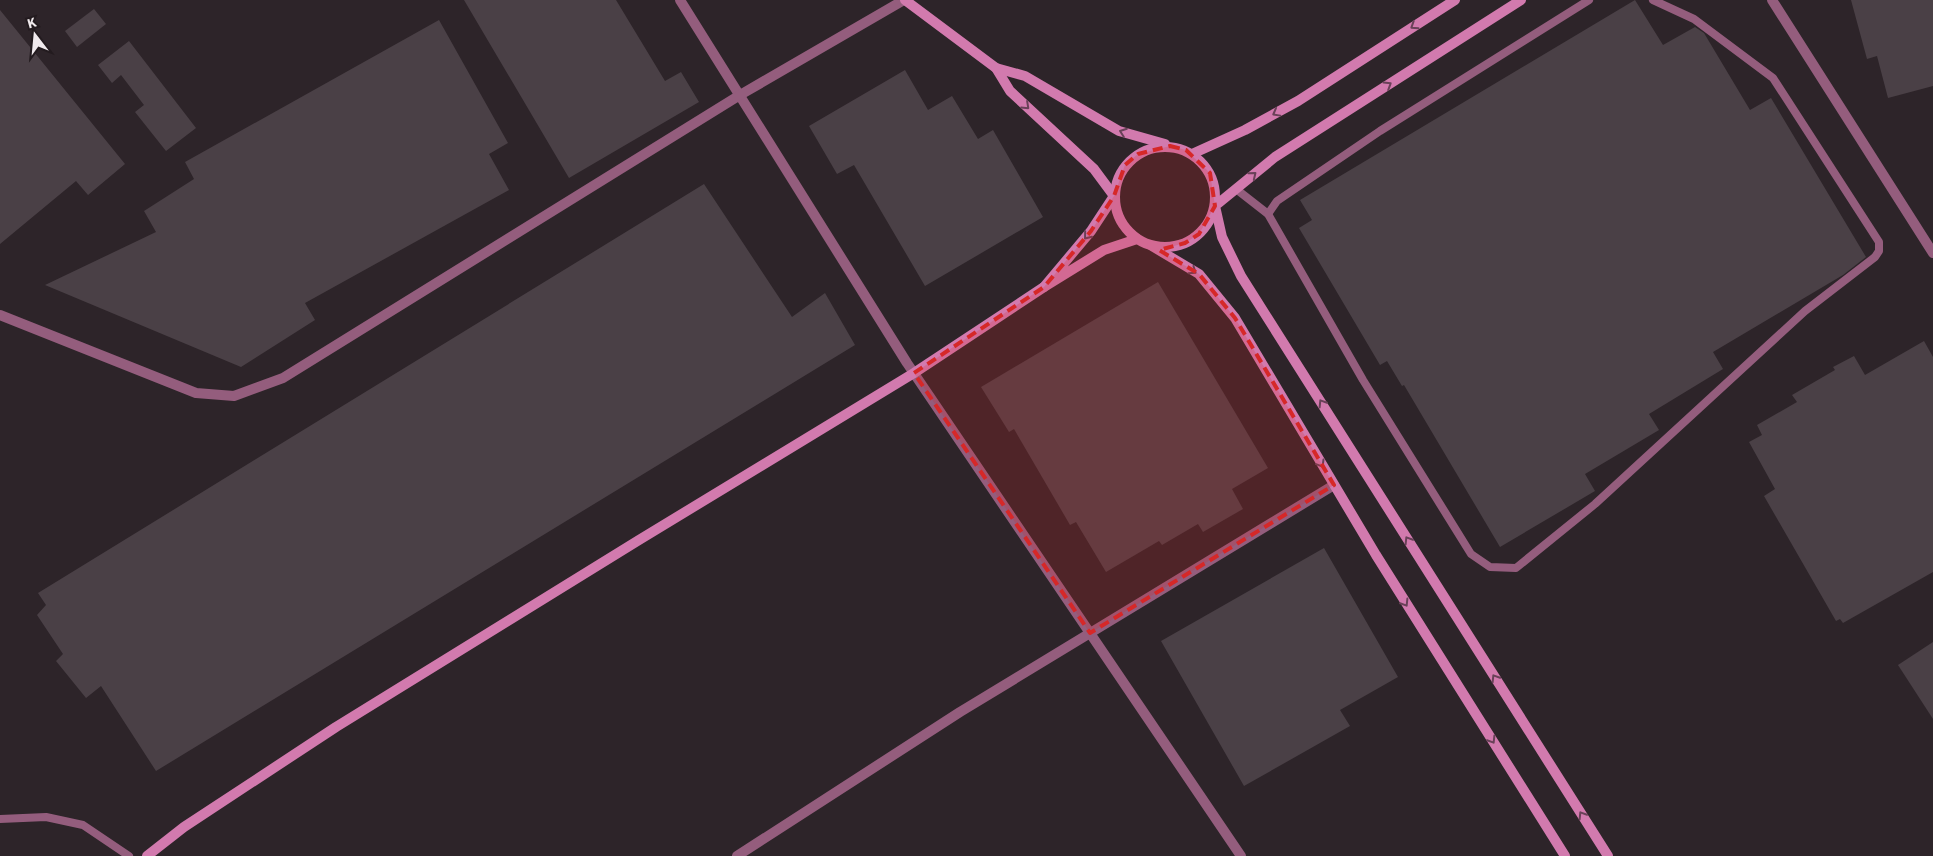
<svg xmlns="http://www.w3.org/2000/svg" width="1933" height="856" viewBox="0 0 1933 856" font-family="'Source Sans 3',sans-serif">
	<rect width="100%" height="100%" fill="#2d2429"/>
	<g fill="#4a4046">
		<path d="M 464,0 L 616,0 L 665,81 L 681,72 L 699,102 L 569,178 Z"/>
		<path d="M 1635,0 L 1663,45 L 1695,27 L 1704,33 L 1750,110 L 1771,98 L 1866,257 L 1843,275 L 1713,352 L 1723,369 L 1649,414 L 1659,430 L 1585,474 L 1595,491 L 1500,547 L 1404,385 L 1402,386 L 1387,361 L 1380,365 L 1299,228 L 1312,220 L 1300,200 Z"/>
		<path d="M 1851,0 L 1933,0 L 1933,86 L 1888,98 L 1877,56 L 1867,59 Z"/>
		<path d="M 94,9 L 106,24 L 77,47 L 65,31 Z"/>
		<path d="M 0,10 L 125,164 L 88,195 L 76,181 L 0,244 Z"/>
		<path d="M 439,20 L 508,143 L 489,154 L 509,190 L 305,303 L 315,320 L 241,367 L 45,285 L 156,232 L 144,211 L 194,179 L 185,162 Z"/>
		<path d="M 129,41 L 196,128 L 166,151 L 135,112 L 144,105 L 121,75 L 112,83 L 98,65 Z"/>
		<path d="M 905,70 L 928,110 L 952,96 L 978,139 L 993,130 L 1043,217 L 925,286 L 854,165 L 837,174 L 809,126 Z"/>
		<path d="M 704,184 L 792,317 L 825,293 L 855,345 L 156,771 L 101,686 L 86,698 L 56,661 L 63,654 L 37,615 L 46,605 L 38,593 Z"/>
		<path d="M 1158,282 L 1268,468 L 1232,489 L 1243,509 L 1203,532 L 1198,524 L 1162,545 L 1159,541 L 1106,572 L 1076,522 L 1070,525 L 1014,429 L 1009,432 L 981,387 Z"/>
		<path d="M 1924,341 L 1933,357 L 1933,572 L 1843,623 L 1840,619 L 1836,621 L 1764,496 L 1775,489 L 1749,442 L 1762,435 L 1757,425 L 1797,402 L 1792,395 L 1835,370 L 1833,367 L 1854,356 L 1865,375 Z"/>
		<path d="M 1324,548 L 1398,677 L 1340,710 L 1350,726 L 1244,786 L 1161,641 Z"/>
		<path d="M 1933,642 L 1933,719 L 1898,665 Z"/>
	</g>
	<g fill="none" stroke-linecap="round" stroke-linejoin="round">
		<g stroke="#945d7d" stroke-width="8">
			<path d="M 1236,189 L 1268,214 L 1363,380 L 1471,554 L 1490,567 L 1516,568 L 1595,504 L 1805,311 L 1875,257 L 1879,251 L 1879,242 L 1773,78 L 1694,19 L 1653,0"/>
			<path d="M 1268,214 L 1277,201 L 1380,131 L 1589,0"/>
			<path d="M 0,819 L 46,817 L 83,825 L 129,856"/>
		</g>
		<g stroke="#945d7d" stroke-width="10">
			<path d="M 680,0 L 907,363 L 1241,856"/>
			<path d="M 1772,0 L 1933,253"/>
			<path d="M 0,315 L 196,393 L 234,396 L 283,378 L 740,95 L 904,0"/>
			<path d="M 737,856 L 960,712 L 1334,485"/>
		</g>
		<g stroke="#d27aae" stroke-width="10">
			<path d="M 905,0 L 996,68 L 1010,91 L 1094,169 L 1114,196 L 1091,231 L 1044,287 L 1104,250 L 1137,239"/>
			<path d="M 1521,0 L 1275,157 L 1215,206 L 1222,237 L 1241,276 L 1608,856"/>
			<path d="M 996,68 L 1025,76 L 1119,131 L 1165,144"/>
			<circle cx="1165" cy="197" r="50"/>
			<path d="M 1192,154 L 1245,130 L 1298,101 L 1455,0"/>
			<path d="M 1152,246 L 1199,274 L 1235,318 L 1376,555 L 1565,856"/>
			<path d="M 147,856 L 184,827 L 336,727 L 639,540 L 914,373 L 1044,287"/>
		</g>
	</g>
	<defs><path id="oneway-chevron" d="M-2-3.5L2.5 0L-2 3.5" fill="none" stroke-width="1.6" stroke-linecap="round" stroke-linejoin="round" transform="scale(1.25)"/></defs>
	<g stroke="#694158">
		<use href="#oneway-chevron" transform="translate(1414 26) rotate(147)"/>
		<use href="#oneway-chevron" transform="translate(1388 85) rotate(-32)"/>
		<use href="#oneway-chevron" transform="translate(1026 106) rotate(43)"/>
		<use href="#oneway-chevron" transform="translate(1276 113) rotate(151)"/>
		<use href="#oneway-chevron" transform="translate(1123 132) rotate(-160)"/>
		<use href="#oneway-chevron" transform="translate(1253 175) rotate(-39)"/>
		<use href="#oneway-chevron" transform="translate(1087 236) rotate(129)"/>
		<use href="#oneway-chevron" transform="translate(1193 271) rotate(35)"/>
		<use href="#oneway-chevron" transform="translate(1322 403) rotate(-122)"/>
		<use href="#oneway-chevron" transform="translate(1321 464) rotate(59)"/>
		<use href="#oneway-chevron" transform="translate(1408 540) rotate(-122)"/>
		<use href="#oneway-chevron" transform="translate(1405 603) rotate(58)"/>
		<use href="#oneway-chevron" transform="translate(1495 678) rotate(-122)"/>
		<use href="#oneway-chevron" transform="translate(1492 740) rotate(58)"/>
		<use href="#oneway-chevron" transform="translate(1582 815) rotate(-122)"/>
	</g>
	<path fill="#d62828" fill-opacity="0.2" stroke="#d62828" stroke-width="4" stroke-dasharray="10 6" stroke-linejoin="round" d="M 1170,146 L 1186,150 L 1210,173 L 1215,206 L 1199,234 L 1185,243 L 1159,250 L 1199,274 L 1235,318 L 1334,485 L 1090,633 L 914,373 L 1044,287 L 1091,231 L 1114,196 L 1125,165 L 1138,154 Z"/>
	<g transform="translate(35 35) rotate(344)" stroke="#231b1f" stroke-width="4" paint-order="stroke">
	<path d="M0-4L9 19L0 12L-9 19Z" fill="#f0eaed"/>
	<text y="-8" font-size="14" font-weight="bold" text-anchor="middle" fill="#f0eaed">K</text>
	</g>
</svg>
